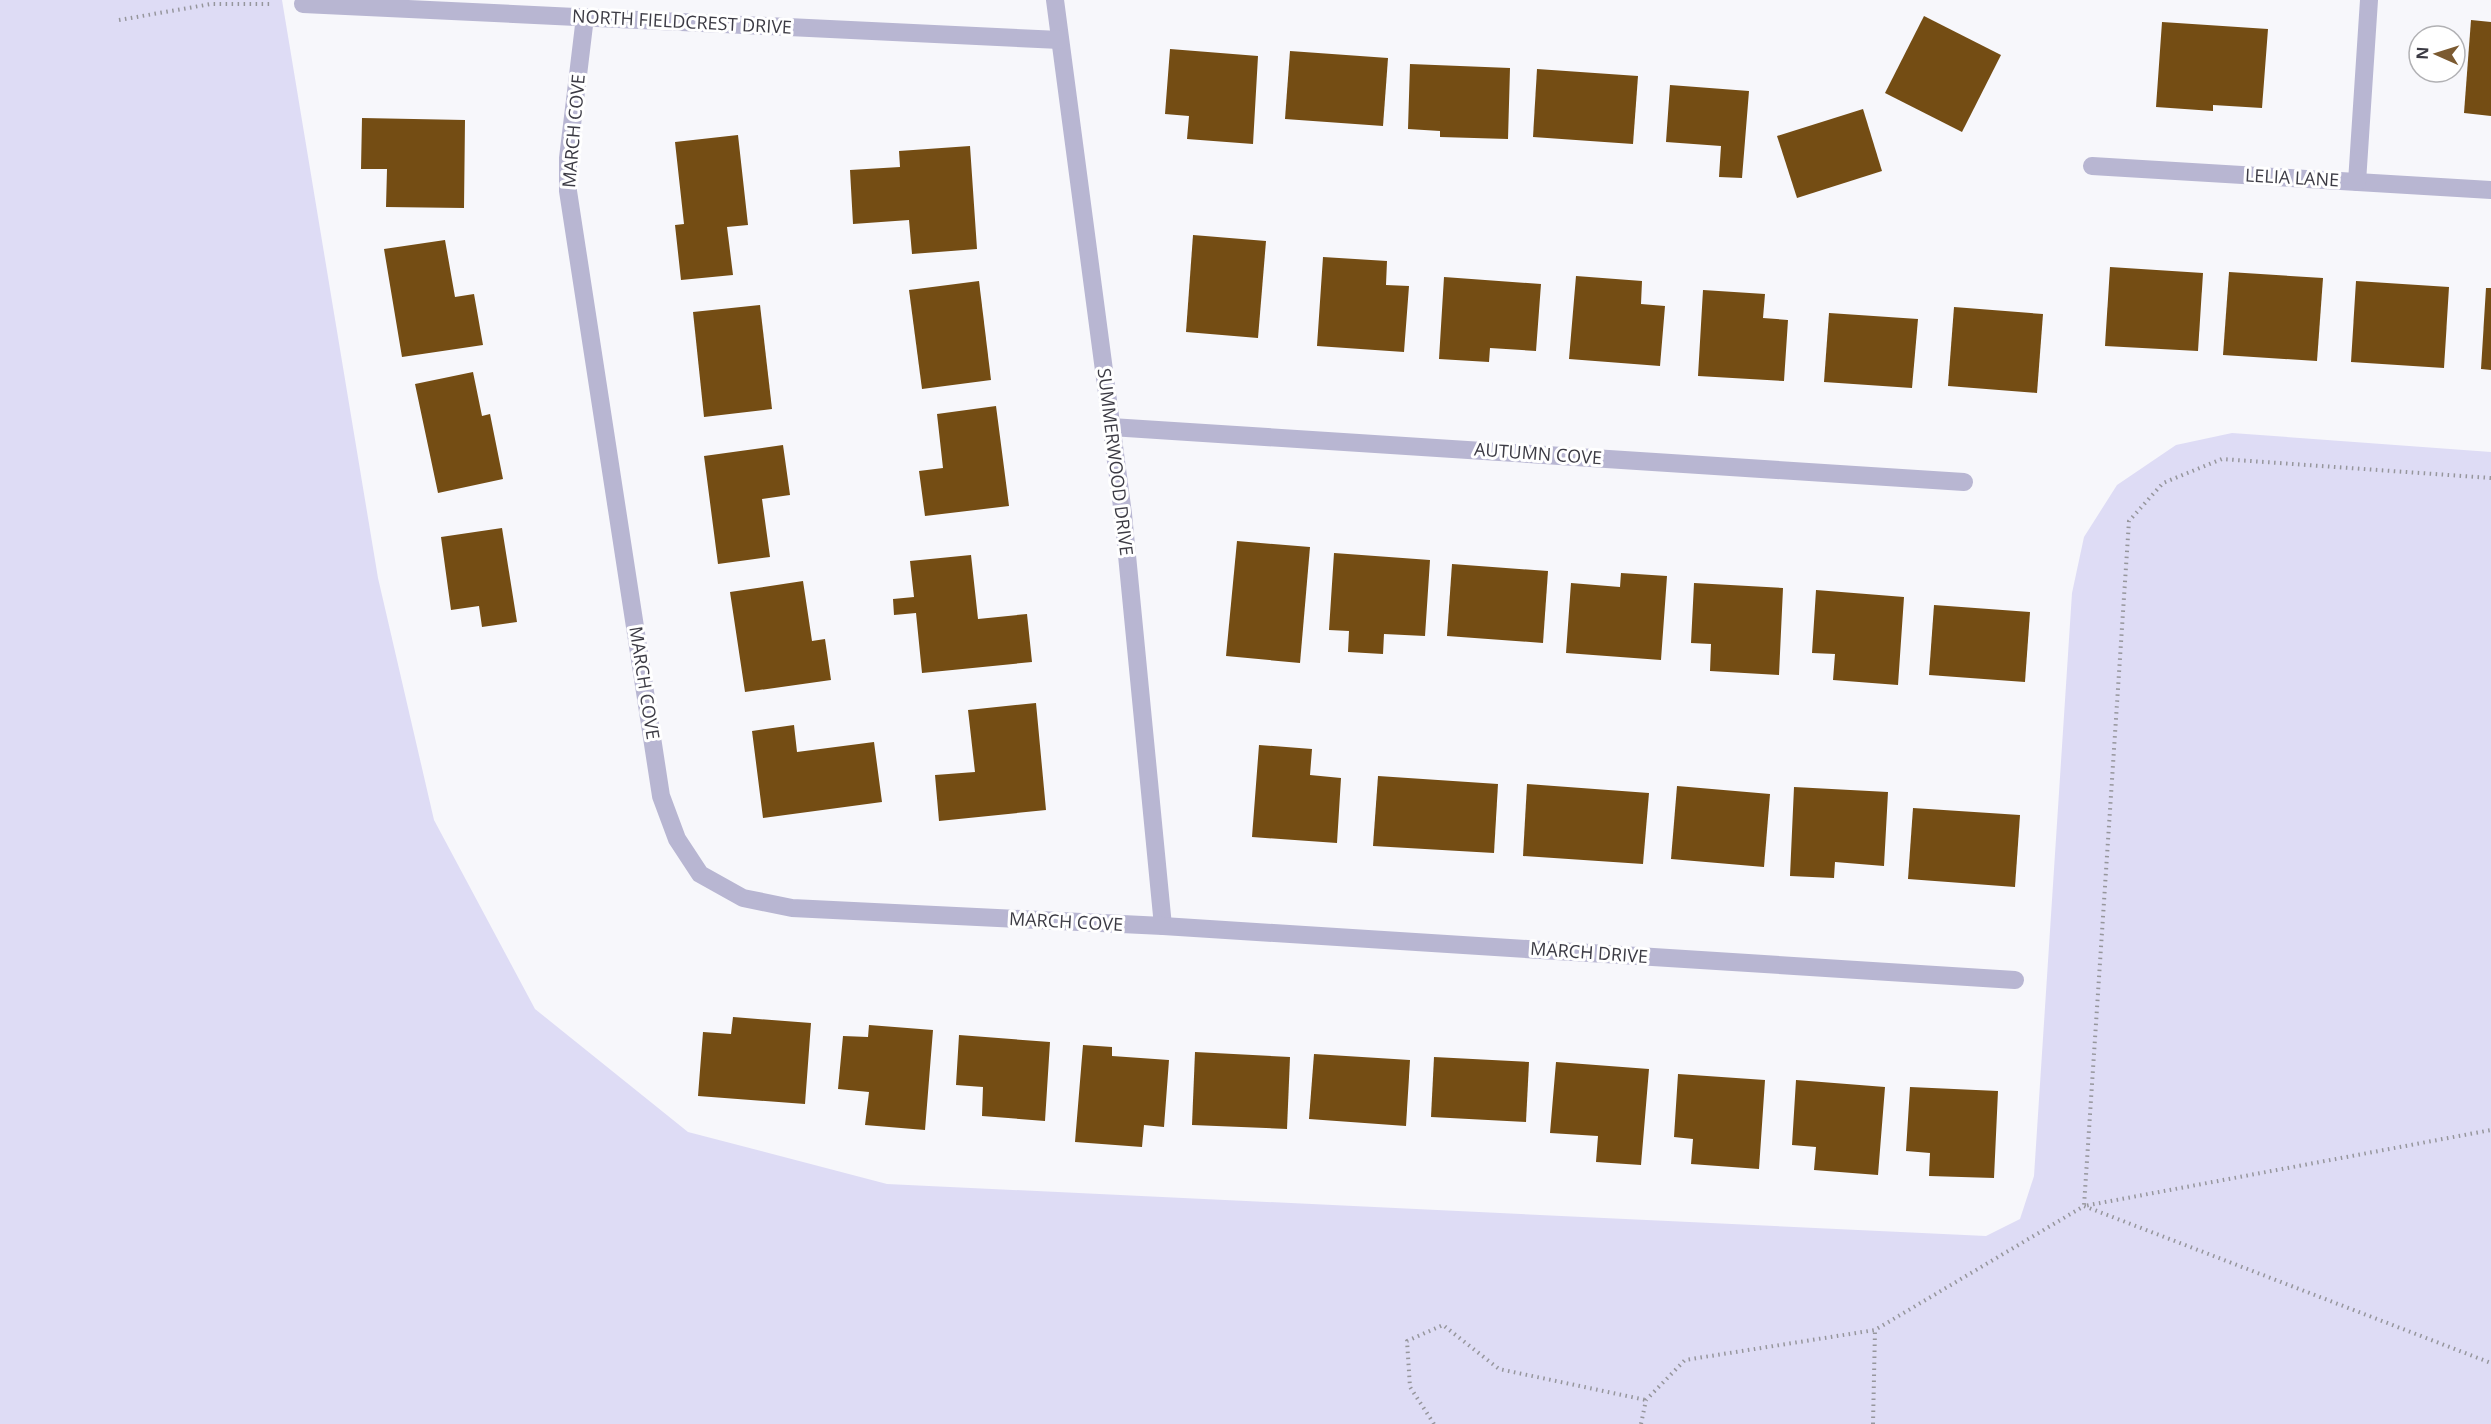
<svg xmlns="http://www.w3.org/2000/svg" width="2491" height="1424" viewBox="0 0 2491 1424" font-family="'Open Sans',sans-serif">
	<rect width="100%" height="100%" fill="#f7f7fb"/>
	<path fill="#dedcf5" d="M 0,0 L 282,0 L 378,578 L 434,820 L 535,1009 L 688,1132 L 887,1184 L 1986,1236 L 2020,1219 L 2034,1176 L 2072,593 L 2084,537 L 2117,485 L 2176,445 L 2232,433 L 2491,452 L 2491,1424 L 0,1424 Z"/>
	<g fill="#744d14">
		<path d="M 1924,16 L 2001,55 L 1962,132 L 1885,93 Z"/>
		<path d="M 2471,20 L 2491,22 L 2491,116 L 2464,113 Z"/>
		<path d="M 2162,22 L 2268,29 L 2262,108 L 2213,105 L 2213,111 L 2156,107 Z"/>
		<path d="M 1170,49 L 1258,56 L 1253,144 L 1187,139 L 1189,116 L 1165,114 Z"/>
		<path d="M 1290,51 L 1388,58 L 1383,126 L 1285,119 Z"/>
		<path d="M 1410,64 L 1510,68 L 1508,139 L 1440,137 L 1440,131 L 1408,129 Z"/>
		<path d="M 1537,69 L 1638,76 L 1633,144 L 1533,137 Z"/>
		<path d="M 1670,85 L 1749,91 L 1742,178 L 1719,177 L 1721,146 L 1666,142 Z"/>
		<path d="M 1863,109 L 1882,171 L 1797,198 L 1777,136 Z"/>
		<path d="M 362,118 L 465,120 L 464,208 L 386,207 L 387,169 L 361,169 Z"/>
		<path d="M 738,135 L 748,225 L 727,227 L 733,275 L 681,280 L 675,225 L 684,224 L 675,142 Z"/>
		<path d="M 970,146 L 977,249 L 912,254 L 909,220 L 853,224 L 850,170 L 900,167 L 899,151 Z"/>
		<path d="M 1193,235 L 1266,241 L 1258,338 L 1186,332 Z"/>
		<path d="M 445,240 L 455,297 L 474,294 L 483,345 L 402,357 L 384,249 Z"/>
		<path d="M 1323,257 L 1387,261 L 1386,285 L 1409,286 L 1404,352 L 1317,346 Z"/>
		<path d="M 2110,267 L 2203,273 L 2198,351 L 2105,346 Z"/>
		<path d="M 2229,272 L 2323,278 L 2317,361 L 2223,355 Z"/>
		<path d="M 1576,276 L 1642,281 L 1641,304 L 1665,306 L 1660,366 L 1569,359 Z"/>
		<path d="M 1444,277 L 1541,284 L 1536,351 L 1490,348 L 1489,362 L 1439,359 Z"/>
		<path d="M 979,281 L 991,380 L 922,389 L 909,290 Z"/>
		<path d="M 2356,281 L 2449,287 L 2444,368 L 2351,362 Z"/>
		<path d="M 2486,288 L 2491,288 L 2491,370 L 2481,369 Z"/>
		<path d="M 1703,290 L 1765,294 L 1763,318 L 1788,320 L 1784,381 L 1698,376 Z"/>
		<path d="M 760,305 L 772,409 L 704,417 L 693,312 Z"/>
		<path d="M 1954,307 L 2043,314 L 2037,393 L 1948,386 Z"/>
		<path d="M 1829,313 L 1918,319 L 1912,388 L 1824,382 Z"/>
		<path d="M 473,372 L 482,416 L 490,414 L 503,479 L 438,493 L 415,384 Z"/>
		<path d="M 996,406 L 1009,506 L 925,516 L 919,471 L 943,468 L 937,414 Z"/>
		<path d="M 783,445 L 790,495 L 762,499 L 770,557 L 718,564 L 704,456 Z"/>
		<path d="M 502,528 L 517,622 L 482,627 L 479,606 L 451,610 L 441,537 Z"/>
		<path d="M 1237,541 L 1310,547 L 1300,663 L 1226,656 Z"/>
		<path d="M 1334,553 L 1430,560 L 1425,636 L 1384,634 L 1383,654 L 1348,652 L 1349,631 L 1329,630 Z"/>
		<path d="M 971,555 L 978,619 L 1027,614 L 1032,662 L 922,673 L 916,613 L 894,615 L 893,599 L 914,597 L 910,561 Z"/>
		<path d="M 1452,564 L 1548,571 L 1543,643 L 1447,636 Z"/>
		<path d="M 1621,573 L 1667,576 L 1661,660 L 1566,653 L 1571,583 L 1620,587 Z"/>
		<path d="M 803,581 L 812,641 L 825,639 L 831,680 L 745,692 L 730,592 Z"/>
		<path d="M 1694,583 L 1783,588 L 1779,675 L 1710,671 L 1711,644 L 1691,643 Z"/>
		<path d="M 1816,590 L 1904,597 L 1898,685 L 1833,680 L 1835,654 L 1812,653 Z"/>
		<path d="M 1934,605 L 2030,612 L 2025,682 L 1929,675 Z"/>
		<path d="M 1036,703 L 1046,810 L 939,821 L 935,775 L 975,772 L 968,710 Z"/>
		<path d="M 794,725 L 797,752 L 874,742 L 882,802 L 763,818 L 752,731 Z"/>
		<path d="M 1259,745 L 1312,749 L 1310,775 L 1341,778 L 1337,843 L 1252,837 Z"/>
		<path d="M 1378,776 L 1498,784 L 1494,853 L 1373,846 Z"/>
		<path d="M 1527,784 L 1649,793 L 1643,864 L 1523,856 Z"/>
		<path d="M 1677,786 L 1770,794 L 1764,867 L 1671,859 Z"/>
		<path d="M 1794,787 L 1888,792 L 1884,866 L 1835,862 L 1834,878 L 1790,876 Z"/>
		<path d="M 1913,808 L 2020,815 L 2015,887 L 1908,879 Z"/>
		<path d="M 733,1017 L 811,1023 L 805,1104 L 698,1096 L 703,1032 L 731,1034 Z"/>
		<path d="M 869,1025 L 933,1030 L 925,1130 L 865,1125 L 869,1092 L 838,1089 L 843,1036 L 868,1037 Z"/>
		<path d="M 959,1035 L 1050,1042 L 1045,1121 L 982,1116 L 983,1087 L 956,1085 Z"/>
		<path d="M 1083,1045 L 1112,1047 L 1112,1056 L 1169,1060 L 1164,1127 L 1144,1125 L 1142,1147 L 1075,1142 Z"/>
		<path d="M 1195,1052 L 1290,1057 L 1287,1129 L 1192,1125 Z"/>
		<path d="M 1314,1054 L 1410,1060 L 1406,1126 L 1309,1119 Z"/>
		<path d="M 1434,1057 L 1529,1062 L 1526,1122 L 1431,1117 Z"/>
		<path d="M 1556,1062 L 1649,1069 L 1641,1165 L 1596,1162 L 1598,1136 L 1550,1133 Z"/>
		<path d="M 1678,1074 L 1765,1080 L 1759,1169 L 1691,1164 L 1693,1139 L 1674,1137 Z"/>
		<path d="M 1796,1080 L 1885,1087 L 1878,1175 L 1814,1170 L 1816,1147 L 1792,1145 Z"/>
		<path d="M 1910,1087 L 1998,1091 L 1994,1178 L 1929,1176 L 1930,1153 L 1906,1151 Z"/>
	</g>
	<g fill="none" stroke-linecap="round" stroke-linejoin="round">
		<g stroke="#96969c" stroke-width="4" stroke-dasharray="1.5 4.5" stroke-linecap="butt">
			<path d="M 119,20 L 211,4 L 273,4"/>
			<path d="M 2491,478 L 2222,459 L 2163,483 L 2129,521 L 2084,1206 L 2491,1130"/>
			<path d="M 1434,1424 L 1410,1387 L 1407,1341 L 1443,1325 L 1499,1369 L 1646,1400"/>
			<path d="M 1641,1424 L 1646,1400 L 1685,1360 L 1875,1330 L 2084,1206 L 2491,1363"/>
			<path d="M 1873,1424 L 1875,1330"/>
		</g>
		<g stroke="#b8b6d2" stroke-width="18">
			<path d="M 1055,0 L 1123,514 L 1163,926"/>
			<path d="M 303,4 L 1060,40"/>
			<path d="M 585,17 L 568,158 L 568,191 L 661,796 L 677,839 L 700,874 L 743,898 L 792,908 L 1163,926 L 2015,980"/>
			<path d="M 2092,166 L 2491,190"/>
			<path d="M 2357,182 L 2369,0"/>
			<path d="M 1111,427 L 1964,482"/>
		</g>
	</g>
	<g text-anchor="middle" stroke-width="6" stroke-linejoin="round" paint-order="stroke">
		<g font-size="18" fill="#3c3b44" stroke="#fff">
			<text transform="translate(682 22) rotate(3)" y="6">NORTH FIELDCREST DRIVE</text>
			<text transform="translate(574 131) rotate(-85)" y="6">MARCH COVE</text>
			<text transform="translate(2292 178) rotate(3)" y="6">LELIA LANE</text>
			<text transform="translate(1538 454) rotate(4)" y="6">AUTUMN COVE</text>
			<text transform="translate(1115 462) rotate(83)" y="6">SUMMERWOOD DRIVE</text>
			<text transform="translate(644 683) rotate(81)" y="6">MARCH COVE</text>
			<text transform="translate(1066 922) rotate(3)" y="6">MARCH COVE</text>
			<text transform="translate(1589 953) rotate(4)" y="6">MARCH DRIVE</text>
		</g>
	</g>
	<g transform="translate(2437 54) rotate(273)"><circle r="28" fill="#ffffff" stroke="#b1b1b4" stroke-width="1.5"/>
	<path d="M0-4.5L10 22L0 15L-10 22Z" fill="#7b5a31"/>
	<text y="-9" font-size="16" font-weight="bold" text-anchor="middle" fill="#3c3b44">N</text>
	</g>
</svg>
